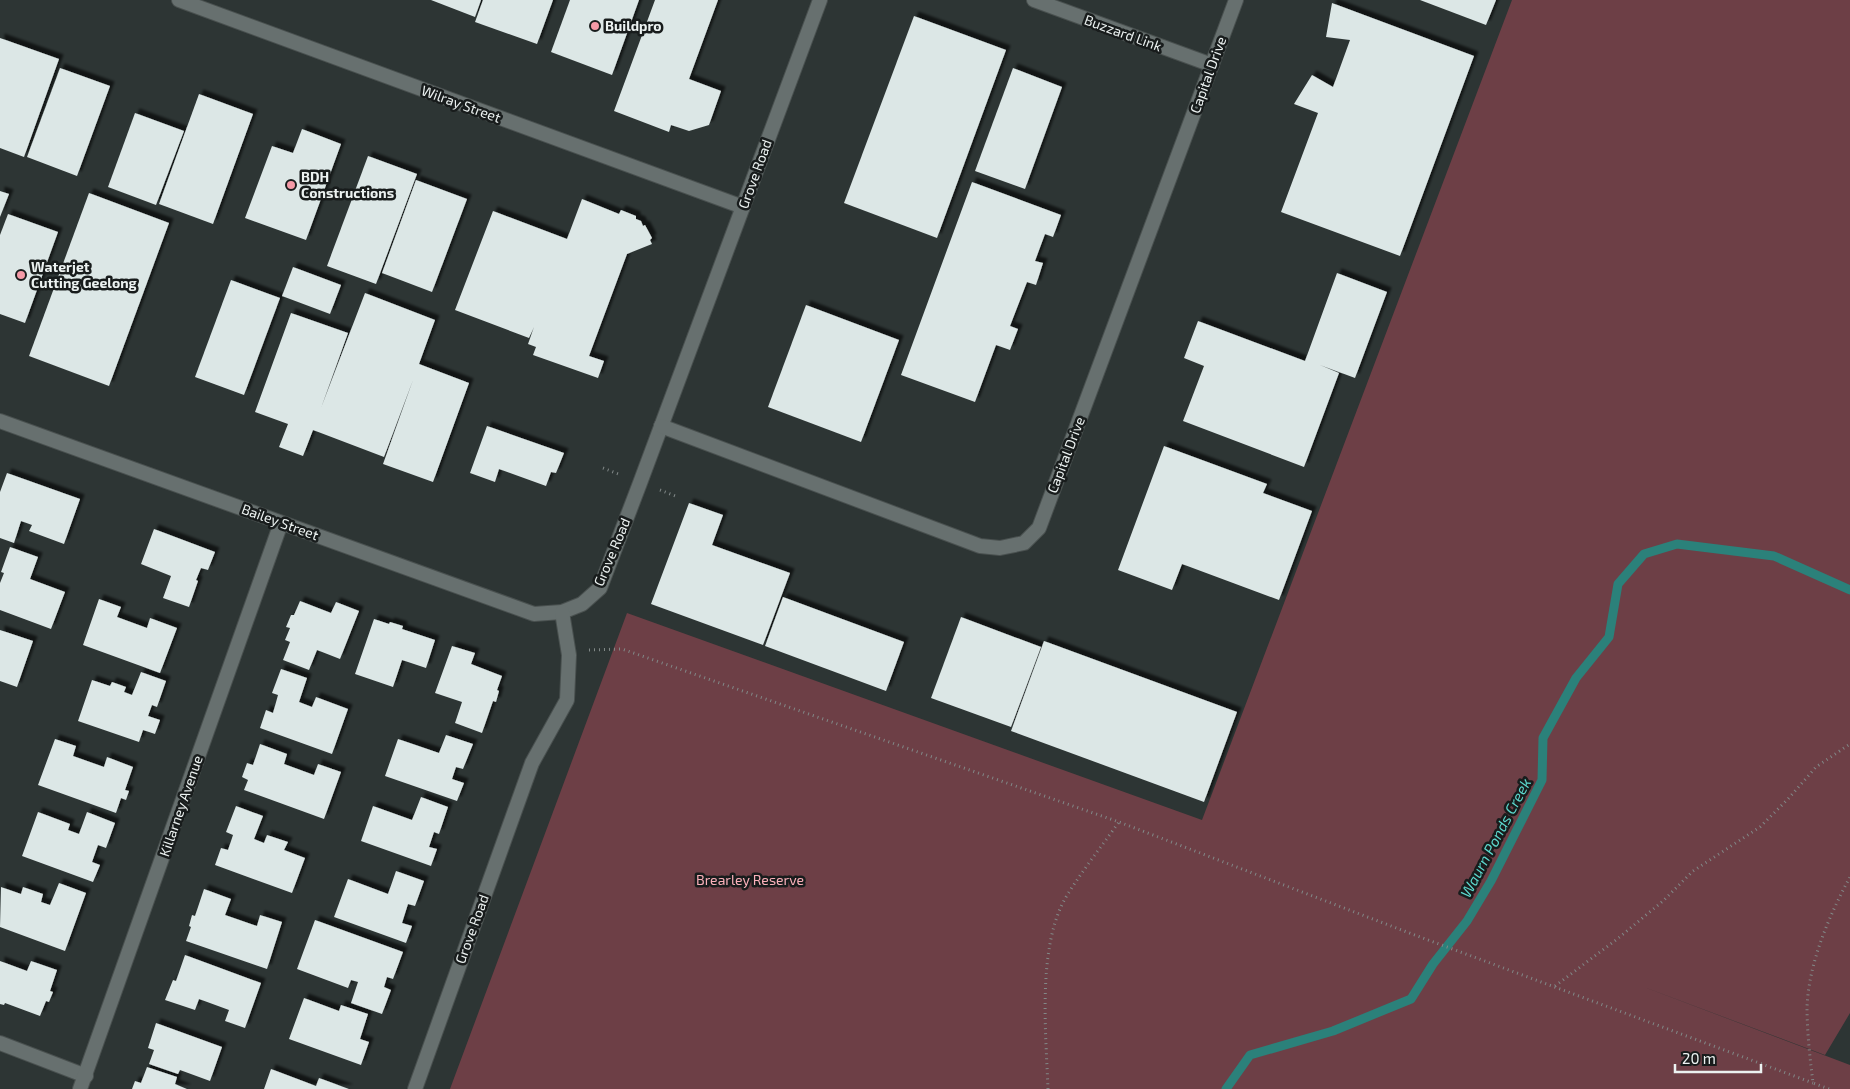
<svg xmlns="http://www.w3.org/2000/svg" width="1850" height="1089" viewBox="0 0 1850 1089" font-family="'Exo 2',sans-serif">
	<defs>
		<filter id="shadow"><feDropShadow dx="4.5" dy="-4.5" stdDeviation="1" flood-color="#0009"/></filter>
	</defs>
	<rect width="100%" height="100%" fill="#2d3534"/>
	<path fill="#6d3f46" d="M 1512,0 L 1850,0 L 1850,1013 L 1825,1055 L 1636,984 L 1850,1065 L 1850,1089 L 450,1089 L 627,613 L 1202,820 Z"/>
	<g fill="none" stroke-linecap="round" stroke-linejoin="round">
		<path stroke="#2b817a" stroke-width="9" d="M 1226,1089 L 1250,1055 L 1333,1031 L 1411,999 L 1433,964 L 1467,921 L 1491,881 L 1542,780 L 1543,738 L 1576,678 L 1609,637 L 1618,584 L 1644,554 L 1677,544 L 1774,556 L 1850,590"/>
	</g>
	<g fill="#dce7e6" filter="url(#shadow)">
		<path d="M 431,0 L 481,0 L 475,17 Z"/>
		<path d="M 483,0 L 553,0 L 537,44 L 475,22 Z"/>
		<path d="M 570,0 L 639,0 L 612,75 L 551,52 Z"/>
		<path d="M 655,0 L 718,0 L 689,79 L 721,91 L 709,125 L 689,131 L 671,125 L 669,132 L 614,111 Z"/>
		<path d="M 1420,0 L 1496,0 L 1486,25 Z"/>
		<path d="M 1332,3 L 1474,56 L 1400,256 L 1281,212 L 1318,113 L 1294,104 L 1312,75 L 1333,87 L 1350,40 L 1326,37 Z"/>
		<path d="M 914,16 L 1006,50 L 937,238 L 844,203 Z"/>
		<path d="M 0,38 L 59,59 L 24,157 L 0,148 Z"/>
		<path d="M 60,68 L 110,86 L 77,176 L 27,157 Z"/>
		<path d="M 1013,68 L 1062,87 L 1025,189 L 975,171 Z"/>
		<path d="M 199,94 L 253,114 L 213,224 L 159,204 Z"/>
		<path d="M 135,113 L 184,131 L 156,205 L 108,187 Z"/>
		<path d="M 302,129 L 341,144 L 306,240 L 245,218 L 272,146 L 293,153 Z"/>
		<path d="M 368,156 L 417,174 L 376,284 L 327,266 Z"/>
		<path d="M 416,180 L 467,199 L 432,292 L 382,273 Z"/>
		<path d="M 972,182 L 1061,215 L 1053,237 L 1045,234 L 1035,261 L 1043,263 L 1036,285 L 1027,282 L 1010,326 L 1018,329 L 1010,350 L 996,345 L 975,402 L 901,375 Z"/>
		<path d="M 0,191 L 9,194 L 0,217 Z"/>
		<path d="M 89,193 L 169,223 L 109,386 L 29,356 Z"/>
		<path d="M 582,199 L 619,214 L 621,210 L 636,216 L 636,219 L 641,221 L 643,226 L 645,225 L 652,238 L 650,240 L 652,244 L 627,254 L 589,356 L 604,361 L 598,378 L 533,355 L 536,347 L 528,344 L 534,327 L 529,338 L 455,310 L 493,211 L 567,239 Z"/>
		<path d="M 8,214 L 58,232 L 25,323 L 0,314 L 0,235 Z"/>
		<path d="M 293,267 L 341,285 L 330,314 L 282,296 Z"/>
		<path d="M 1337,273 L 1387,292 L 1355,378 L 1320,365 L 1339,373 L 1304,467 L 1183,421 L 1204,366 L 1184,358 L 1198,321 L 1305,361 Z"/>
		<path d="M 231,280 L 280,298 L 244,395 L 195,377 Z"/>
		<path d="M 365,293 L 435,320 L 419,364 L 469,383 L 433,482 L 383,464 L 413,380 L 384,457 L 313,430 L 303,456 L 279,447 L 288,424 L 255,412 L 291,313 L 348,333 L 321,408 Z"/>
		<path d="M 806,305 L 899,340 L 861,442 L 768,407 Z"/>
		<path d="M 487,426 L 564,453 L 556,473 L 551,472 L 546,486 L 499,469 L 495,482 L 470,473 Z"/>
		<path d="M 1164,446 L 1267,484 L 1263,493 L 1312,511 L 1279,600 L 1182,564 L 1172,590 L 1118,570 Z"/>
		<path d="M 7,473 L 80,499 L 64,544 L 29,531 L 32,525 L 21,521 L 14,543 L 0,538 L 0,492 Z"/>
		<path d="M 689,503 L 723,515 L 712,545 L 790,573 L 763,645 L 651,604 Z"/>
		<path d="M 154,529 L 215,552 L 208,570 L 201,568 L 196,580 L 198,581 L 189,607 L 163,598 L 171,576 L 141,564 Z"/>
		<path d="M 10,547 L 38,557 L 30,579 L 65,592 L 51,629 L 0,610 L 0,583 L 4,573 L 1,572 Z"/>
		<path d="M 783,597 L 904,642 L 886,691 L 765,646 Z"/>
		<path d="M 99,599 L 121,607 L 117,617 L 147,628 L 150,618 L 177,628 L 160,673 L 83,645 Z"/>
		<path d="M 300,601 L 331,613 L 336,602 L 359,611 L 340,659 L 317,650 L 309,670 L 283,660 L 290,642 L 285,640 L 290,628 L 286,627 L 291,615 L 294,615 Z"/>
		<path d="M 961,617 L 1041,647 L 1011,727 L 931,698 Z"/>
		<path d="M 374,619 L 389,624 L 390,622 L 403,626 L 402,629 L 435,640 L 426,668 L 402,660 L 393,687 L 355,674 Z"/>
		<path d="M 0,630 L 33,641 L 17,687 L 0,681 Z"/>
		<path d="M 1044,641 L 1237,712 L 1204,802 L 1011,731 Z"/>
		<path d="M 452,646 L 475,653 L 471,664 L 502,676 L 497,690 L 499,691 L 496,702 L 493,701 L 482,733 L 455,723 L 462,702 L 435,693 Z"/>
		<path d="M 281,669 L 307,678 L 299,702 L 312,707 L 316,697 L 348,709 L 332,754 L 260,728 L 266,710 L 273,713 L 278,695 L 272,693 Z"/>
		<path d="M 141,672 L 166,681 L 157,707 L 152,705 L 148,716 L 160,720 L 155,734 L 143,730 L 139,742 L 78,721 L 92,680 L 110,686 L 112,682 L 126,687 L 124,692 L 132,695 Z"/>
		<path d="M 446,735 L 473,744 L 463,769 L 456,767 L 452,779 L 464,783 L 457,801 L 385,776 L 398,739 L 439,753 Z"/>
		<path d="M 55,739 L 76,746 L 73,756 L 104,767 L 107,757 L 133,767 L 125,790 L 129,791 L 126,800 L 121,798 L 116,813 L 38,785 Z"/>
		<path d="M 260,744 L 287,754 L 284,764 L 314,775 L 318,764 L 341,772 L 324,819 L 244,790 L 248,780 L 242,777 L 247,763 L 253,765 Z"/>
		<path d="M 421,797 L 448,807 L 439,834 L 434,832 L 429,847 L 437,849 L 431,866 L 361,841 L 373,806 L 412,820 Z"/>
		<path d="M 236,806 L 263,816 L 254,839 L 264,843 L 267,835 L 288,842 L 284,850 L 305,858 L 292,893 L 215,865 L 221,848 L 228,850 L 233,835 L 226,832 Z"/>
		<path d="M 38,812 L 70,824 L 68,830 L 79,834 L 87,812 L 115,823 L 106,848 L 98,845 L 92,862 L 100,865 L 93,882 L 22,856 Z"/>
		<path d="M 396,871 L 424,881 L 415,906 L 408,904 L 402,923 L 412,926 L 406,943 L 334,917 L 348,879 L 388,894 Z"/>
		<path d="M 59,883 L 86,893 L 65,951 L 0,927 L 1,887 L 21,894 L 23,887 L 43,894 L 41,902 L 50,905 Z"/>
		<path d="M 204,889 L 231,899 L 225,915 L 257,926 L 260,915 L 282,922 L 267,969 L 186,941 L 191,927 L 189,926 L 192,915 L 195,916 Z"/>
		<path d="M 315,920 L 403,952 L 393,979 L 387,977 L 384,987 L 391,990 L 382,1014 L 351,1003 L 358,982 L 351,980 L 348,988 L 297,969 Z"/>
		<path d="M 185,955 L 261,983 L 245,1028 L 225,1021 L 229,1010 L 199,999 L 195,1010 L 165,1000 L 173,980 L 176,981 Z"/>
		<path d="M 0,961 L 27,971 L 31,961 L 57,970 L 50,991 L 53,992 L 49,1002 L 46,1001 L 40,1016 L 5,1003 L 4,1005 L 0,1004 Z"/>
		<path d="M 304,998 L 339,1011 L 341,1005 L 368,1014 L 360,1039 L 369,1042 L 361,1065 L 289,1039 Z"/>
		<path d="M 156,1023 L 222,1047 L 210,1081 L 180,1070 L 178,1074 L 149,1064 L 154,1050 L 148,1048 Z"/>
		<path d="M 147,1067 L 177,1077 L 175,1084 L 187,1089 L 132,1089 L 135,1081 L 141,1083 Z"/>
		<path d="M 271,1069 L 316,1086 L 319,1078 L 349,1089 L 264,1089 Z"/>
	</g>
	<g fill="none" stroke-linecap="round" stroke-linejoin="round">
		<g stroke="#49504f" stroke-width="16">
			<g id="minor">
				<path d="M 179,0 L 743,207"/>
				<path d="M 1034,0 L 1212,65"/>
				<path d="M 0,421 L 534,614 L 562,612 L 582,604 L 600,588 L 640,483 L 820,0"/>
				<path d="M 661,426 L 980,546 L 1000,548 L 1024,543 L 1039,528 L 1236,0"/>
				<path d="M 0,1043 L 86,1076"/>
				<path d="M 80,1089 L 281,523"/>
				<path d="M 415,1089 L 532,763 L 567,700 L 569,655 L 562,612"/>
			</g>
		</g>
		<g stroke="#828988" stroke-width="3" stroke-dasharray="1 4" stroke-linecap="butt">
			<path d="M 603,468 L 621,475"/>
			<path d="M 660,490 L 678,497"/>
			<path d="M 589,650 L 622,649 L 1119,822 L 1412,934 L 1813,1083"/>
			<path d="M 1555,986 L 1616,940 L 1663,901 L 1693,871 L 1760,827 L 1788,799 L 1816,767 L 1850,744"/>
			<path d="M 1048,1089 C 1046,1033 1037,947 1066,897 C 1082,871 1101,847 1119,822"/>
			<path d="M 1829,1089 L 1813,1083 C 1810,1058 1807,1032 1807,1007 C 1809,962 1829,916 1850,877"/>
		</g>
		<use href="#minor" stroke="#67706f" stroke-width="14"/>
	</g>
	<g fill="#f49aa7" stroke="#181c1c" stroke-width="2">
		<circle cx="595" cy="26" r="5"/>
		<circle cx="291" cy="185" r="5"/>
		<circle cx="21" cy="275" r="5"/>
	</g>
	<g text-anchor="middle" stroke-width="5" stroke-linejoin="round" paint-order="stroke">
		<g font-size="14" font-weight="bold" fill="#ecf2f1" stroke="#181c1c" text-anchor="start">
			<text x="605" y="31">Buildpro</text>
			<text x="301" y="182">BDH<tspan x="301" dy="16">Constructions</tspan></text>
			<text x="31" y="272">Waterjet<tspan x="31" dy="16">Cutting Geelong</tspan></text>
		</g>
		<g font-size="14" fill="#ecf2f1" stroke="#181c1c">
			<text transform="translate(1123 33) rotate(20)" y="5">Buzzard Link</text>
			<text transform="translate(1208 75) rotate(-70)" y="5">Capital Drive</text>
			<text transform="translate(461 104) rotate(20)" y="5">Wilray Street</text>
			<text transform="translate(755 174) rotate(-70)" y="5">Grove Road</text>
			<text transform="translate(1066 455) rotate(-69)" y="5">Capital Drive</text>
			<text transform="translate(280 522) rotate(20)" y="5">Bailey Street</text>
			<text transform="translate(612 552) rotate(-67)" y="5">Grove Road</text>
			<text transform="translate(181 806) rotate(-71)" y="5">Killarney Avenue</text>
			<text transform="translate(472 929) rotate(-70)" y="5">Grove Road</text>
		</g>
		<g font-size="14" fill="#fcb1bb" stroke="#181c1c">
			<text x="750" y="885">Brearley Reserve</text>
		</g>
		<g font-size="15" font-style="italic" fill="#5cd8cd" stroke="#181c1c">
			<text transform="translate(1496 838) rotate(-62)" y="5">Waurn Ponds Creek</text>
		</g>
	</g>
	<path d="M1675 1064v8h86v-8" fill="none" stroke="#ecf2f1" stroke-width="2.5"/>
	<text x="1682" y="1064" font-size="15" fill="#ecf2f1" stroke="#181c1c" stroke-width="4" paint-order="stroke">20 m</text>
</svg>
